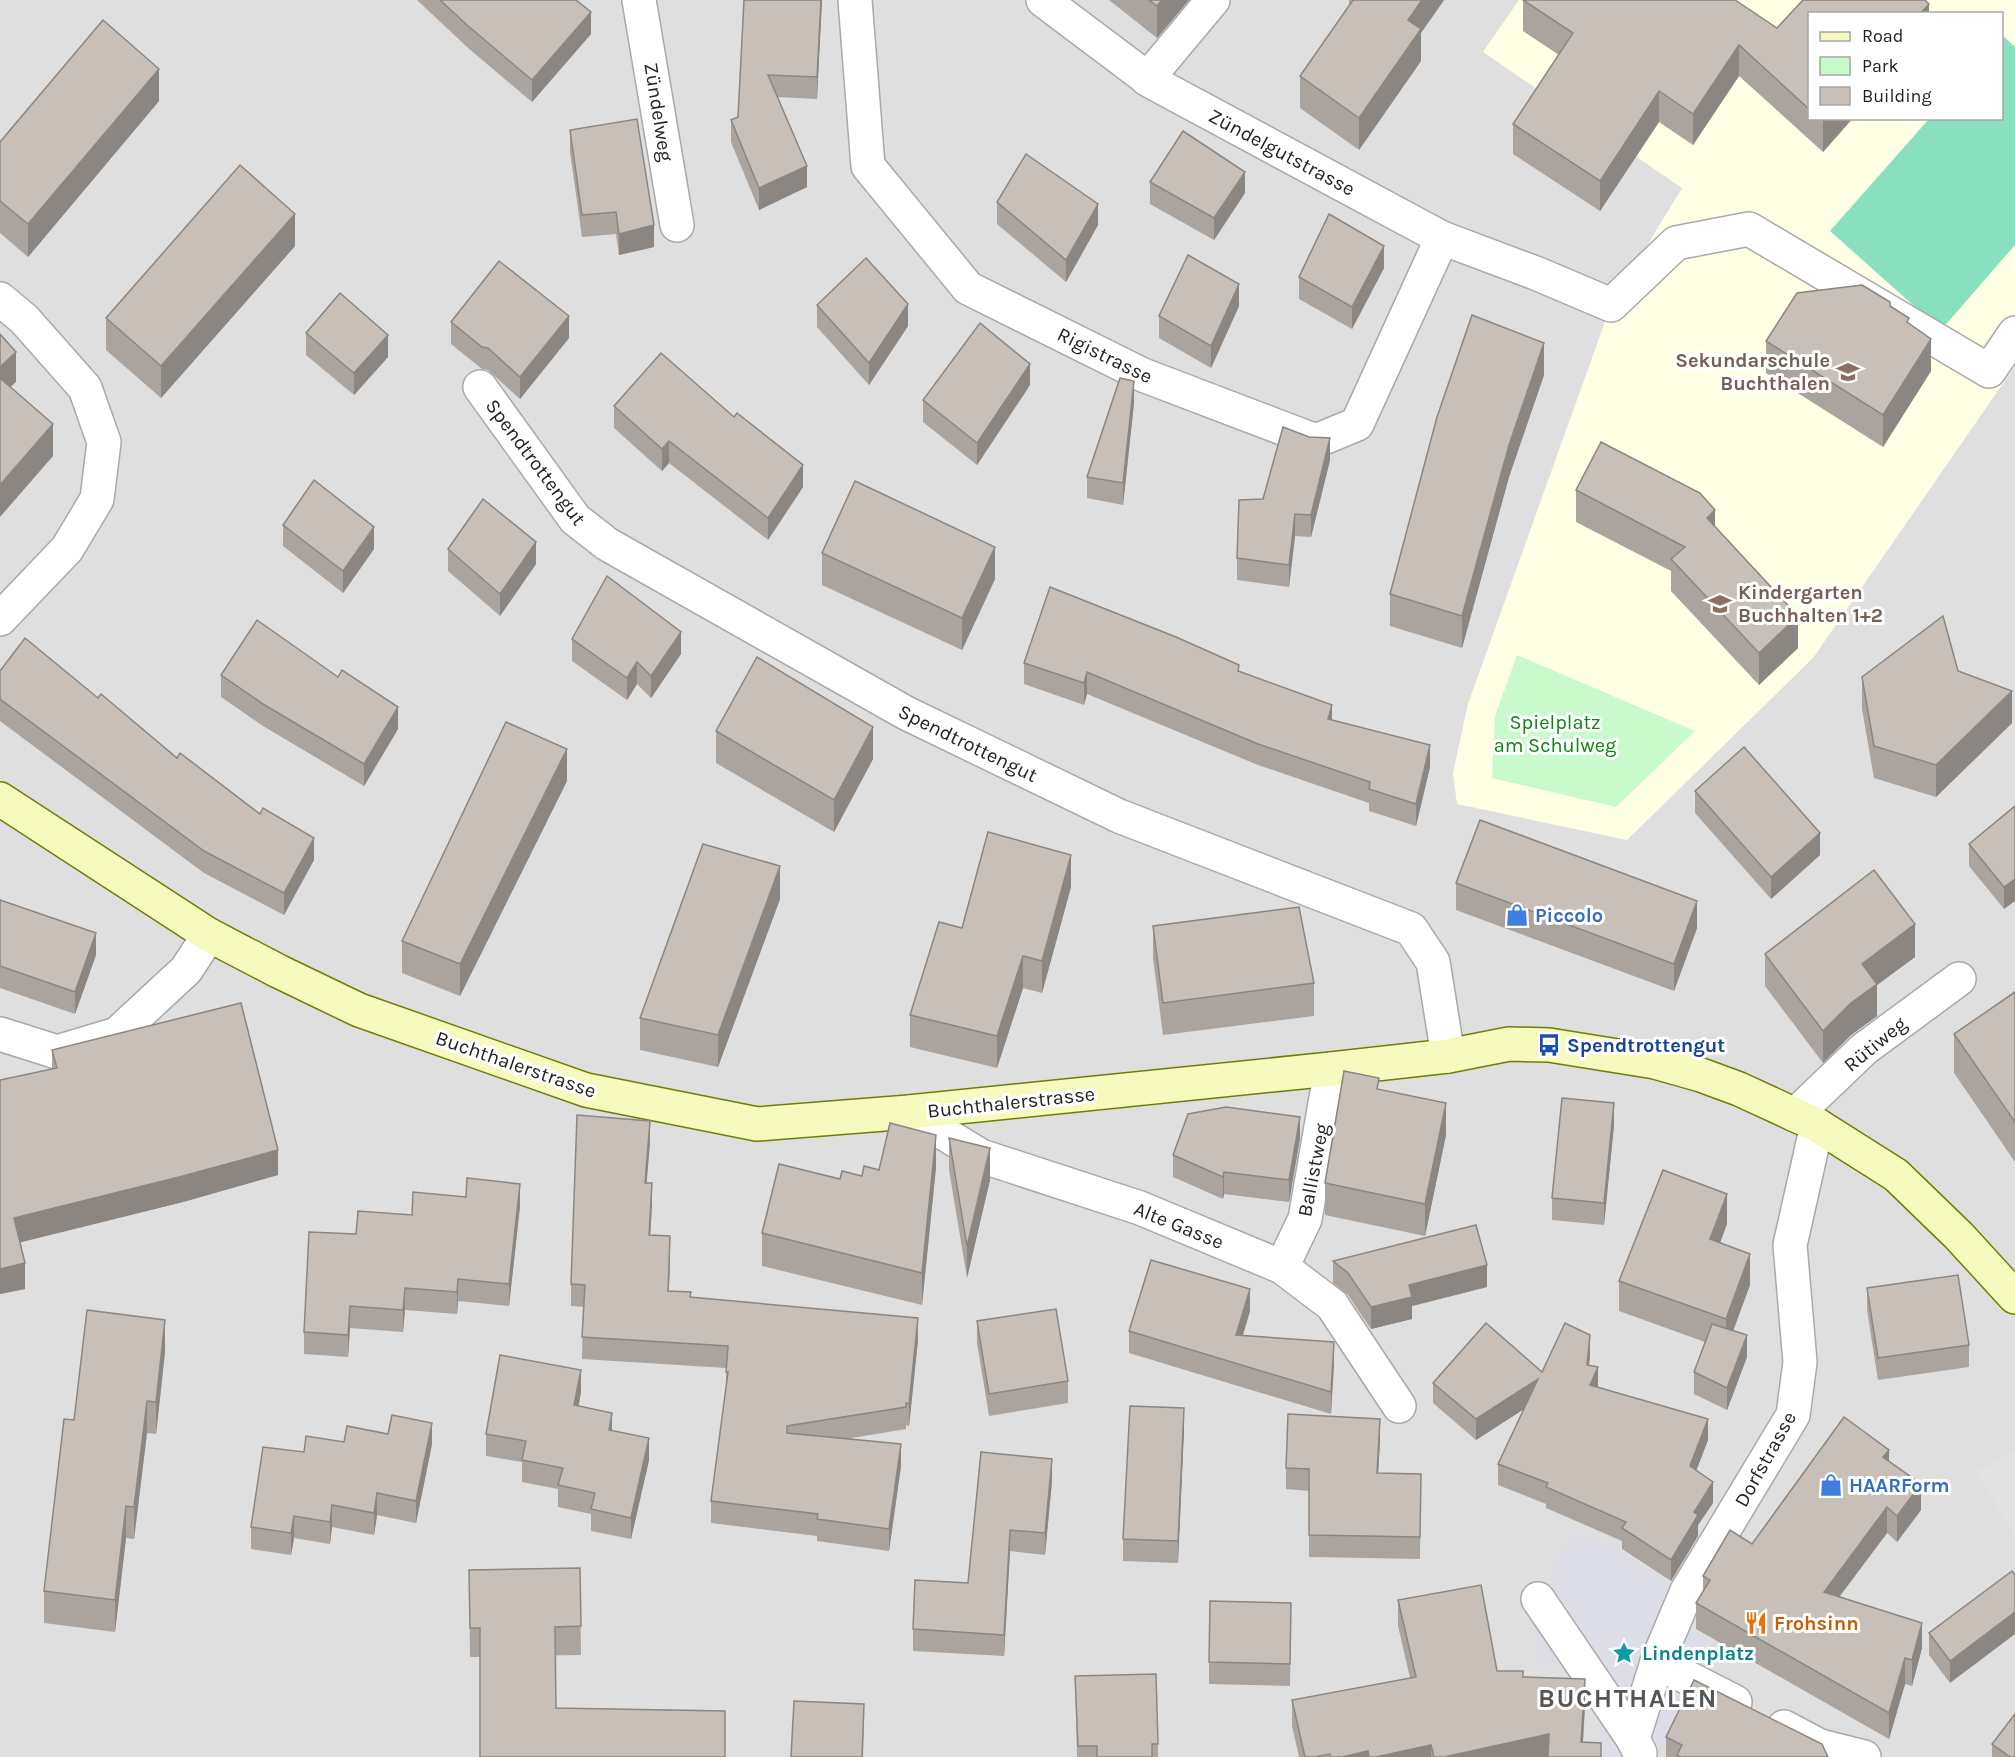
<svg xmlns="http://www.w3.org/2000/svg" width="2015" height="1757" viewBox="0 0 2015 1757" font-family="Karla,sans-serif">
	<rect width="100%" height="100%" fill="#f2efe9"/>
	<path fill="#e0dfdf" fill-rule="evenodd" d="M 0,0 L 2015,0 L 2015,1757 L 0,1757 ZM 1810,14 L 2002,14 L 2002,118 L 1810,118 Z"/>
	<path fill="#ffffe5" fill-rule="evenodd" d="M 1519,0 L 2015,0 L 2015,366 L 1813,658 L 1627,840 L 1457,804 L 1453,773 L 1468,704 L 1611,305 L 1682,188 L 1483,52 ZM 1810,14 L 2002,14 L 2002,118 L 1810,118 Z"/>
	<path fill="#c8facc" d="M 1517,655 L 1695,731 L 1616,807 L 1492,778 L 1495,716 Z"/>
	<path fill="#88e0be" d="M 2002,35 L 2015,47 L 2015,245 L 1941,330 L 1830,231 L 1929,119 L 2002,118 Z"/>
	<path fill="#e2e2e2" d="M 2015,1450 L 2015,1537 L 1977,1472 Z"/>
	<path fill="#dddde8" d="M 1573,1532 L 1620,1551 L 1664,1580 L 1706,1600 L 1689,1629 L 1717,1643 L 1660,1752 L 1641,1757 L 1600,1757 L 1592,1668 L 1537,1662 L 1538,1599 Z"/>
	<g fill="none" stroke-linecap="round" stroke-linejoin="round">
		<g stroke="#a9a9a9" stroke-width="36">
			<g id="street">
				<path d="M 639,0 L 677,225"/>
				<path d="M 855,0 L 868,166 L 968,288 L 1143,375 L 1316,441 L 1357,424 L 1442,238"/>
				<path d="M 1043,0 L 1152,82 L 1442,238 L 1538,274 L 1611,305 L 1676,243 L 1749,229 L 1989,371 L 2015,333"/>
				<path d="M 1147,79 L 1213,0"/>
				<path d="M 0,299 L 24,319 L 85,388 L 104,442 L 97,499 L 67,549 L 0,619"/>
				<path d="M 480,387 L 575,519 L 607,544 L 906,713 L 1119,816 L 1411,929 L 1433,962 L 1448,1056"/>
				<path d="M 0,1034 L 57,1052 L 117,1034 L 186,970 L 209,935"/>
				<path d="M 909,1112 L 981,1156 L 1140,1208 L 1282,1267 L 1332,1305 L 1399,1406"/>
				<path d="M 1795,1115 L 1864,1049 L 1959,979"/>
				<path d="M 1282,1267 L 1305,1219 L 1331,1069"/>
				<path d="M 1538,1599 L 1633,1739 L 1640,1753"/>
				<path d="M 1657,1662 L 1735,1702"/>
				<path d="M 1784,1727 L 1820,1746 L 1864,1757"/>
				<path d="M 1633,1739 L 1657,1662 L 1687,1591 L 1793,1415 L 1800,1362 L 1790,1245 L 1817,1125"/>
			</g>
		</g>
		<g stroke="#707d05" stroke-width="36">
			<path id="secondary" d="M 0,799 L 209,935 L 278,971 L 359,1010 L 586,1090 L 757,1124 L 909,1112 L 1331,1069 L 1448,1056 L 1509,1044 L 1549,1045 L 1655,1062 L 1701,1075 L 1739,1089 L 1817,1125 L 1896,1175 L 1959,1236 L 2015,1297"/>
		</g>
		<use href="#street" stroke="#fff" stroke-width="33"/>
		<use href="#secondary" stroke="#f7fabf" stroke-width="33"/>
	</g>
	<g fill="#aba49e">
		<path d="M 417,0 L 576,0 L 591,34 L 532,102 L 467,47 Z"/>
		<path d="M 744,0 L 822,0 L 817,99 L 777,97 L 807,187 L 759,210 L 731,142 L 731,120 L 738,117 Z"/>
		<path d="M 1109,0 L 1189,0 L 1157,38 Z"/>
		<path d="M 1349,0 L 1444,0 L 1421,33 L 1421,61 L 1359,150 L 1300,108 L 1300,76 L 1349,6 Z"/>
		<path d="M 1523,0 L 1735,0 L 1777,28 L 1803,0 L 1925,0 L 1929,4 L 1929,14 L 1809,14 L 1809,118 L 1853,118 L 1823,152 L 1739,76 L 1693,145 L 1659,122 L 1600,211 L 1513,154 L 1513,124 L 1559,55 L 1523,31 Z"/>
		<path d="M 159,101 L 28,257 L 0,233 L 0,142 Z"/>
		<path d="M 570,130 L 654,247 L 619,255 L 616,234 L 582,237 L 570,152 Z"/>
		<path d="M 1150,182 L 1245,193 L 1214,240 L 1150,204 Z"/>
		<path d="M 997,202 L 1098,225 L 1066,282 L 997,224 Z"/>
		<path d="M 295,246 L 161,398 L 106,350 L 106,318 Z"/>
		<path d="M 1384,268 L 1352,329 L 1299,299 L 1299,277 Z"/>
		<path d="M 817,305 L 908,326 L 869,385 L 817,327 Z"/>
		<path d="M 1239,306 L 1211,368 L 1159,338 L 1159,316 Z"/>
		<path d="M 1890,306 L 1909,324 L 1931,371 L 1883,447 L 1766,373 L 1766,341 Z"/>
		<path d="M 451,322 L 569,338 L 520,399 L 488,370 L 482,369 L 451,344 Z"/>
		<path d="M 306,333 L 388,357 L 354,395 L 306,355 Z"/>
		<path d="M 1544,375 L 1509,477 L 1462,648 L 1390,626 L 1390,594 Z"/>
		<path d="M 1030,385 L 977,465 L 923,422 L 923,400 Z"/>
		<path d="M 1134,403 L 1123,505 L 1087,498 L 1087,477 Z"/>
		<path d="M 614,406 L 803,487 L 768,540 L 669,463 L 662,471 L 614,428 Z"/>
		<path d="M 1330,460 L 1311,537 L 1295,536 L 1289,587 L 1237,580 L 1237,558 L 1263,499 Z"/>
		<path d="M 1576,490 L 1715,526 L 1798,648 L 1759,685 L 1671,591 L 1671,571 L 1576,522 Z"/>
		<path d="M 283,525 L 374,549 L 343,593 L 283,546 Z"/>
		<path d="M 448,549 L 536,564 L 500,616 L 448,571 Z"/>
		<path d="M 822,553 L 995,579 L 962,650 L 822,585 Z"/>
		<path d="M 572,639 L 681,654 L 651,698 L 637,684 L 627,700 L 572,661 Z"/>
		<path d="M 1024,663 L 1239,671 L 1332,720 L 1430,767 L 1416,826 L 1369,811 L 1369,803 L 1258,765 L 1087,694 L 1084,705 L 1024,684 Z"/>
		<path d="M 0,671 L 98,698 L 314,860 L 284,915 L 204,873 L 0,721 Z"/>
		<path d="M 1958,671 L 2012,723 L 1936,797 L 1874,778 L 1862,709 L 1862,677 Z"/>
		<path d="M 221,675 L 398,729 L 364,786 L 263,726 L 221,697 Z"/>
		<path d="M 716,731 L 873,759 L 834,832 L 716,763 Z"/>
		<path d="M 567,781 L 460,996 L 402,973 L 402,941 Z"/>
		<path d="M 1695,791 L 1820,855 L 1771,899 L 1695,813 Z"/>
		<path d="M 2015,806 L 2004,909 L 1969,866 L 1969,844 Z"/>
		<path d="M 1456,883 L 1697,928 L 1674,991 L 1456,910 Z"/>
		<path d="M 1071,887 L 1042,993 L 1023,988 L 997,1068 L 910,1047 L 910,1015 L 962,928 Z"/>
		<path d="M 780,899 L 718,1067 L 640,1050 L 640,1018 Z"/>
		<path d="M 0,900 L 96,955 L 75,1014 L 0,988 Z"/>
		<path d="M 1153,926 L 1314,983 L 1314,1016 L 1163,1035 L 1153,958 Z"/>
		<path d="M 1765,954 L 1915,957 L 1877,985 L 1877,1016 L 1851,1035 L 1823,1063 L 1765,986 Z"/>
		<path d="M 2015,992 L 2015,1162 L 1954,1073 L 1954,1034 Z"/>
		<path d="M 52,1050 L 278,1175 L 183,1202 L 20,1242 L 25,1289 L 0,1294 L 52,1069 Z"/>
		<path d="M 1379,1090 L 1446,1135 L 1425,1236 L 1325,1215 L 1325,1183 Z"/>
		<path d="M 1614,1125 L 1604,1225 L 1552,1220 L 1552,1198 Z"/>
		<path d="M 949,1138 L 990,1180 L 967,1278 L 949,1170 Z"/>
		<path d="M 1300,1138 L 1289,1202 L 1224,1194 L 1223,1199 L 1173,1177 L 1173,1155 Z"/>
		<path d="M 650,1142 L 646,1183 L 652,1205 L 650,1235 L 670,1258 L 669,1291 L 691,1297 L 918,1340 L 909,1426 L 906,1425 L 906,1429 L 846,1439 L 901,1466 L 889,1551 L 817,1541 L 817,1536 L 711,1523 L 711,1501 L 726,1390 L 726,1368 L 582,1359 L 583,1307 L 571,1306 L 571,1284 Z"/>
		<path d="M 936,1167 L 922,1305 L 762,1266 L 762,1233 L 840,1179 L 862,1176 L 879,1170 Z"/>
		<path d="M 520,1206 L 509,1306 L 458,1301 L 457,1314 L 405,1310 L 403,1332 L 350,1328 L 348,1357 L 304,1354 L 304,1332 L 356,1234 L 412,1215 Z"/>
		<path d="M 1727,1224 L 1720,1243 L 1750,1285 L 1733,1331 L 1747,1357 L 1727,1410 L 1694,1394 L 1694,1372 L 1705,1342 L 1619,1311 L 1619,1281 Z"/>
		<path d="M 1333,1261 L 1487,1287 L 1412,1306 L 1412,1319 L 1371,1329 L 1348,1295 L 1333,1283 Z"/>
		<path d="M 1867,1288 L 1969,1345 L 1969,1367 L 1878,1380 L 1867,1310 Z"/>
		<path d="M 1250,1311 L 1243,1335 L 1334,1364 L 1331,1414 L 1129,1353 L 1129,1331 Z"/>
		<path d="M 977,1321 L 1068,1381 L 1068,1403 L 989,1416 L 977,1343 Z"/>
		<path d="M 165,1352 L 156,1434 L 147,1433 L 134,1539 L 126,1538 L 115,1632 L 44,1623 L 44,1591 L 74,1420 Z"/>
		<path d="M 1590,1355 L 1589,1365 L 1598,1387 L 1708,1440 L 1696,1470 L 1713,1503 L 1698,1525 L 1698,1536 L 1671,1581 L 1622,1549 L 1622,1541 L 1546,1508 L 1546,1504 L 1498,1485 L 1498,1464 L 1524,1409 L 1476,1440 L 1433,1403 L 1433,1383 L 1542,1372 Z"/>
		<path d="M 581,1392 L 579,1406 L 612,1430 L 649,1460 L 631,1539 L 591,1531 L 591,1514 L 558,1507 L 558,1489 L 522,1482 L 522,1462 L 486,1456 L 486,1434 Z"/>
		<path d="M 1184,1430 L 1178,1563 L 1123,1561 L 1123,1539 Z"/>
		<path d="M 1380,1441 L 1378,1473 L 1421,1474 L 1420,1559 L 1309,1557 L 1309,1491 L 1286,1489 L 1286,1468 Z"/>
		<path d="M 344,1442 L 432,1444 L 416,1523 L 377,1515 L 374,1535 L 332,1527 L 330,1544 L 294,1538 L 291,1555 L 251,1549 L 251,1527 L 304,1452 Z"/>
		<path d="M 981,1452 L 1052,1481 L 1045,1555 L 1010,1551 L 1004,1656 L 913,1651 L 913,1629 L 968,1583 Z"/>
		<path d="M 1889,1461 L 1921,1510 L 1897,1542 L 1887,1533 L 1840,1596 L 1922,1648 L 1912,1686 L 1905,1684 L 1889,1739 L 1696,1629 L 1696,1603 L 1703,1592 L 1703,1576 L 1752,1544 Z"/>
		<path d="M 580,1568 L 581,1655 L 470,1657 L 469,1570 Z"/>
		<path d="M 2012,1571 L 1950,1683 L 1929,1655 L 1929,1633 Z"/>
		<path d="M 1398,1600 L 1497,1671 L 1523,1677 L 1585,1705 L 1583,1742 L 1601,1757 L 1299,1757 L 1292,1726 L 1292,1700 L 1410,1678 L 1398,1626 Z"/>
		<path d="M 1291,1603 L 1290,1686 L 1209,1684 L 1209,1662 Z"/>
		<path d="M 1075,1676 L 1158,1744 L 1158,1757 L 1077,1757 Z"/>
		<path d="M 1666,1737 L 1828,1757 L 1666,1757 Z"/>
		<path d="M 1992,1744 L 2015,1757 L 1992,1757 Z"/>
	</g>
	<g fill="#8b8681">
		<path d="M 821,0 L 822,0 L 817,99 L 817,77 Z"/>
		<path d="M 1162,0 L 1189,0 L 1157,38 L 1157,6 Z"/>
		<path d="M 1422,0 L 1444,0 L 1421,33 L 1421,61 L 1359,150 L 1359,118 L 1408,20 Z"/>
		<path d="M 1929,4 L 1929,14 L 1920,14 Z"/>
		<path d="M 591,12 L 591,34 L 532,102 L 532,80 Z"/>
		<path d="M 1739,45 L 1739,76 L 1693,145 L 1693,114 Z"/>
		<path d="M 159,69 L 159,101 L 28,257 L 28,224 Z"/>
		<path d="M 1659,91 L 1659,122 L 1600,211 L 1600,181 Z"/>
		<path d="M 1825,118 L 1853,118 L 1823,152 L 1823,121 Z"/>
		<path d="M 807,166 L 807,187 L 759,210 L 759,188 Z"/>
		<path d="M 1245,172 L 1245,193 L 1214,240 L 1214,218 Z"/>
		<path d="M 1098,204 L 1098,225 L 1066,282 L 1066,260 Z"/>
		<path d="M 295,214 L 295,246 L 161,398 L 161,366 Z"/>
		<path d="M 654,225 L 654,247 L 619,255 L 619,234 Z"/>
		<path d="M 1384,246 L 1384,268 L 1352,329 L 1352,307 Z"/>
		<path d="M 1239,284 L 1239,306 L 1211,368 L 1211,346 Z"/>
		<path d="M 908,304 L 908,326 L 869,385 L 869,363 Z"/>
		<path d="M 569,316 L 569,338 L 520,399 L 520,377 Z"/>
		<path d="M 388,335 L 388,357 L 354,395 L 354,373 Z"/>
		<path d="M 1931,339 L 1931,371 L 1883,447 L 1883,415 Z"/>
		<path d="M 1544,343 L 1544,375 L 1509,477 L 1462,648 L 1462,616 L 1509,445 Z"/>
		<path d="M 16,352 L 16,382 L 0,397 L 0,367 Z"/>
		<path d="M 1030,364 L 1030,385 L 977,465 L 977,443 Z"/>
		<path d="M 1134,381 L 1134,403 L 1123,505 L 1123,483 Z"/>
		<path d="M 53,424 L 53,456 L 0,517 L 0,485 Z"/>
		<path d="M 1330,438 L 1330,460 L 1311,537 L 1311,515 Z"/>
		<path d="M 669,441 L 669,463 L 662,471 L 662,449 Z"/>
		<path d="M 803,465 L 803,487 L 768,540 L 768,518 Z"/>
		<path d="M 1715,510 L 1715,542 L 1707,518 Z"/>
		<path d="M 1295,514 L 1295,536 L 1289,587 L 1289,565 Z"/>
		<path d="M 374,527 L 374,549 L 343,593 L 343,571 Z"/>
		<path d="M 536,542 L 536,564 L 500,616 L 500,594 Z"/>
		<path d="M 995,547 L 995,579 L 962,650 L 962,618 Z"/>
		<path d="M 1798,616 L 1798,648 L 1759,685 L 1759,653 Z"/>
		<path d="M 681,632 L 681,654 L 651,698 L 651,676 Z"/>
		<path d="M 637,662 L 637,684 L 627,700 L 627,678 Z"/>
		<path d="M 1087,672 L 1087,694 L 1084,705 L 1084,683 Z"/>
		<path d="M 2012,691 L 2012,723 L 1936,797 L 1936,765 Z"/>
		<path d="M 1332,705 L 1332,727 L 1328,719 Z"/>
		<path d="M 398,707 L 398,729 L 364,786 L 364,764 Z"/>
		<path d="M 873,727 L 873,759 L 834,832 L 834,800 Z"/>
		<path d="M 1430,745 L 1430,767 L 1416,826 L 1416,804 Z"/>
		<path d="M 567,749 L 567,781 L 460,996 L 460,964 Z"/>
		<path d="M 1820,833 L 1820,855 L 1771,899 L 1771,877 Z"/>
		<path d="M 314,838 L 314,860 L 284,915 L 284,893 Z"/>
		<path d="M 1071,855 L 1071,887 L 1042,993 L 1042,961 Z"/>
		<path d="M 780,866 L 780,899 L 718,1067 L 718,1035 Z"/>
		<path d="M 2015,879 L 2015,901 L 2004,909 L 2004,887 Z"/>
		<path d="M 1697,901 L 1697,928 L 1674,991 L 1674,964 Z"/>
		<path d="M 1915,924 L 1915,957 L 1877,985 L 1877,1016 L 1851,1035 L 1823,1063 L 1823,1031 L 1862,964 Z"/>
		<path d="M 96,933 L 96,955 L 75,1014 L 75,992 Z"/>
		<path d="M 1023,956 L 1023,988 L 997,1068 L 997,1036 Z"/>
		<path d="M 1446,1103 L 1446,1135 L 1425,1236 L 1425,1204 Z"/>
		<path d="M 1614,1103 L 1614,1125 L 1604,1225 L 1604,1203 Z"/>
		<path d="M 1300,1117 L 1300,1138 L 1289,1202 L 1289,1180 Z"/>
		<path d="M 650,1121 L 650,1142 L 645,1204 L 645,1183 Z"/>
		<path d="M 936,1135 L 936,1167 L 922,1305 L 922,1273 Z"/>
		<path d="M 990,1148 L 990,1180 L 967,1278 L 967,1246 Z"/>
		<path d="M 278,1150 L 278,1175 L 183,1202 L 14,1244 L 14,1218 Z"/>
		<path d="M 1224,1172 L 1224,1194 L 1223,1199 L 1223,1177 Z"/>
		<path d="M 652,1183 L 652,1205 L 649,1257 L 649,1235 Z"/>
		<path d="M 520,1184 L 520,1206 L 509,1306 L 509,1284 Z"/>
		<path d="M 1727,1194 L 1727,1224 L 1710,1269 L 1710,1239 Z"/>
		<path d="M 670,1236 L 670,1258 L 668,1313 L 668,1291 Z"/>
		<path d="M 1750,1254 L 1750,1285 L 1726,1350 L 1726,1319 Z"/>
		<path d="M 25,1263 L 25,1289 L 0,1294 L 0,1269 Z"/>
		<path d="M 1487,1265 L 1487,1287 L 1412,1306 L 1412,1319 L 1371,1329 L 1371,1307 L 1409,1285 Z"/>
		<path d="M 458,1279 L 458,1301 L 457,1314 L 457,1292 Z"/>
		<path d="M 405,1288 L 405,1310 L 403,1332 L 403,1310 Z"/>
		<path d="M 1250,1289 L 1250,1311 L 1236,1357 L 1236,1335 Z"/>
		<path d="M 350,1306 L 350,1328 L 348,1357 L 348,1335 Z"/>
		<path d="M 918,1318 L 918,1340 L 909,1426 L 909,1404 Z"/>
		<path d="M 165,1320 L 165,1352 L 156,1434 L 156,1402 Z"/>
		<path d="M 1590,1335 L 1590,1355 L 1587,1385 L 1587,1365 Z"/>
		<path d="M 1747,1335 L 1747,1357 L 1727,1410 L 1727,1388 Z"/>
		<path d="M 1334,1342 L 1334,1364 L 1331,1414 L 1331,1392 Z"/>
		<path d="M 1598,1367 L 1598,1388 L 1590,1385 Z"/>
		<path d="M 581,1370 L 581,1392 L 574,1427 L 574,1405 Z"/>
		<path d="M 1538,1379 L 1538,1400 L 1476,1440 L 1476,1419 Z"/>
		<path d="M 147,1401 L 147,1433 L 134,1539 L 134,1507 Z"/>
		<path d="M 1184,1408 L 1184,1430 L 1178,1563 L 1178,1541 Z"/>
		<path d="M 612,1413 L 612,1435 L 609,1430 Z"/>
		<path d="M 1380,1419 L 1380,1441 L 1377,1495 L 1377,1473 Z"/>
		<path d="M 1708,1419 L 1708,1440 L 1690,1487 L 1690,1466 Z"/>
		<path d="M 432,1423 L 432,1444 L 416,1523 L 416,1501 Z"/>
		<path d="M 649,1438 L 649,1460 L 631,1539 L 631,1518 Z"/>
		<path d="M 901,1444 L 901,1466 L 889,1551 L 889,1529 Z"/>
		<path d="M 1889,1450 L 1889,1476 L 1883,1457 Z"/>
		<path d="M 1052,1459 L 1052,1481 L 1045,1555 L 1045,1533 Z"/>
		<path d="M 1713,1482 L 1713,1503 L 1698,1525 L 1698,1536 L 1671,1581 L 1671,1560 L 1694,1512 Z"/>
		<path d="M 1921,1484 L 1921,1510 L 1897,1542 L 1897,1516 Z"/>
		<path d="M 377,1493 L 377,1515 L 374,1535 L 374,1513 Z"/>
		<path d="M 332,1505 L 332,1527 L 330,1544 L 330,1522 Z"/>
		<path d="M 126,1506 L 126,1538 L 115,1632 L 115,1600 Z"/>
		<path d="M 1887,1507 L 1887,1533 L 1824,1617 L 1824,1592 Z"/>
		<path d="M 294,1516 L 294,1538 L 291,1555 L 291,1533 Z"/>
		<path d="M 1010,1530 L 1010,1551 L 1004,1656 L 1004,1635 Z"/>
		<path d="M 2015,1612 L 2015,1634 L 1950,1683 L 1950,1661 Z"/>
		<path d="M 1922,1623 L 1922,1648 L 1912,1686 L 1912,1660 Z"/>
		<path d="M 1905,1658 L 1905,1684 L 1889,1739 L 1889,1713 Z"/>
		<path d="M 1585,1679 L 1585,1705 L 1582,1757 L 1581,1742 Z"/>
		<path d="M 864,1704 L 863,1757 L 862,1757 Z"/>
		<path d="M 1549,1734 L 1549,1757 L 1444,1757 Z"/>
		<path d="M 1431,1745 L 1431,1757 L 1376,1757 Z"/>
		<path d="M 1368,1751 L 1368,1757 L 1342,1757 Z"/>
	</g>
	<g fill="#c7bfb8" stroke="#8b8681" stroke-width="1.5">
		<path d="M 440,0 L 576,0 L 591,12 L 532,80 L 467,25 Z"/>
		<path d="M 744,0 L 821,0 L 817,77 L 768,75 L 807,166 L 759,188 L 731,120 L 738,117 Z"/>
		<path d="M 1149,0 L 1162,0 L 1157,6 Z"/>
		<path d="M 1353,0 L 1422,0 L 1408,20 L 1421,29 L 1359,118 L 1300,76 Z"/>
		<path d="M 1523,0 L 1735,0 L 1777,28 L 1803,0 L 1925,0 L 1929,4 L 1920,14 L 1809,14 L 1809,109 L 1739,45 L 1693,114 L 1659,91 L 1600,181 L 1513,124 L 1573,33 Z"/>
		<path d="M 103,20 L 159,69 L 28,224 L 0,201 L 0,142 Z"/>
		<path d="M 637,119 L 654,225 L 619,234 L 616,212 L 582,215 L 570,130 Z"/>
		<path d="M 1183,131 L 1245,172 L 1214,218 L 1150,182 Z"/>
		<path d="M 1026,154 L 1098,204 L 1066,260 L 997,202 Z"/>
		<path d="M 240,165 L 295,214 L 161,366 L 106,318 Z"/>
		<path d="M 1329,214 L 1384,246 L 1352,307 L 1299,277 Z"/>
		<path d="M 1188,255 L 1239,284 L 1211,346 L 1159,316 Z"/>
		<path d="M 866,258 L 908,304 L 869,363 L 817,305 Z"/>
		<path d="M 499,261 L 569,316 L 520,377 L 488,348 L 482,347 L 451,322 Z"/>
		<path d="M 1862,285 L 1890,302 L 1890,306 L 1909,318 L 1907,322 L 1931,339 L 1883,415 L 1766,341 L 1797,293 Z"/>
		<path d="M 340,293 L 388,335 L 354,373 L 306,333 Z"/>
		<path d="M 1472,315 L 1544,343 L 1509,445 L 1462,616 L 1390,594 L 1437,417 Z"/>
		<path d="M 980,323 L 1030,364 L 977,443 L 923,400 Z"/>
		<path d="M 0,334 L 16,352 L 0,367 Z"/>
		<path d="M 661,353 L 734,417 L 737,413 L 803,465 L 768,518 L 669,441 L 662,449 L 614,406 Z"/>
		<path d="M 0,378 L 53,424 L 0,485 Z"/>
		<path d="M 1120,378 L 1134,381 L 1123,483 L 1087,477 Z"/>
		<path d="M 1283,427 L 1309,437 L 1330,438 L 1311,515 L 1295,514 L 1289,565 L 1237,558 L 1239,500 L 1263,499 Z"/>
		<path d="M 1601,442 L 1700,493 L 1715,510 L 1707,518 L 1798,616 L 1759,653 L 1671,559 L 1685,547 L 1576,490 Z"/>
		<path d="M 314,480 L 374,527 L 343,571 L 283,525 Z"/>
		<path d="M 855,481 L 995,547 L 962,618 L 822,553 Z"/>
		<path d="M 483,499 L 536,542 L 500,594 L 448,549 Z"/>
		<path d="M 607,576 L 681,632 L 651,676 L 637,662 L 627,678 L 572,639 Z"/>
		<path d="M 1050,587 L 1176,637 L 1239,665 L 1238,671 L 1332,705 L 1328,719 L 1430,745 L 1416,804 L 1369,789 L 1370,782 L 1258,744 L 1087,672 L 1084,683 L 1024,663 Z"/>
		<path d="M 1943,616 L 1958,671 L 2012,691 L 1936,765 L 1874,746 L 1862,677 Z"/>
		<path d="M 257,620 L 338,677 L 342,670 L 398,707 L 364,764 L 263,704 L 221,675 Z"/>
		<path d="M 25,638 L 98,698 L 101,694 L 177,758 L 180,753 L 260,814 L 263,808 L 314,838 L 284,893 L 204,851 L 0,699 L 0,671 Z"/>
		<path d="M 757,657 L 873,727 L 834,800 L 716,731 Z"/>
		<path d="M 506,722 L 567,749 L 460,964 L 402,941 Z"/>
		<path d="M 1744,747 L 1820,833 L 1771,877 L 1695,791 Z"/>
		<path d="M 2015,806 L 2015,879 L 2004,887 L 1969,844 Z"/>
		<path d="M 1480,820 L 1697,901 L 1674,964 L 1456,883 Z"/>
		<path d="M 988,832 L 1071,855 L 1042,961 L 1023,956 L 997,1036 L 910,1015 L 939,922 L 962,928 Z"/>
		<path d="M 703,844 L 780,866 L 718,1035 L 640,1018 Z"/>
		<path d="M 1874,870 L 1915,924 L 1862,964 L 1877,984 L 1851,1003 L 1823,1031 L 1765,954 Z"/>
		<path d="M 0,900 L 96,933 L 75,992 L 0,966 Z"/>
		<path d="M 1299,907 L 1314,983 L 1163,1003 L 1153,926 Z"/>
		<path d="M 2015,992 L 2015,1122 L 1954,1034 Z"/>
		<path d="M 241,1003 L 278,1150 L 183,1176 L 14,1218 L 25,1263 L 0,1269 L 0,1080 L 57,1068 L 52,1050 Z"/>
		<path d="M 1344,1071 L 1379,1078 L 1377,1089 L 1446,1103 L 1425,1204 L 1325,1183 Z"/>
		<path d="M 1562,1098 L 1614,1103 L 1604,1203 L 1552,1198 Z"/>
		<path d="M 1226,1107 L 1300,1117 L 1289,1180 L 1224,1172 L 1223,1177 L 1173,1155 L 1188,1114 Z"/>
		<path d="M 577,1115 L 650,1121 L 645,1183 L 652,1183 L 649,1235 L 670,1236 L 668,1291 L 691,1292 L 690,1297 L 918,1318 L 909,1404 L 906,1403 L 906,1407 L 787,1426 L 787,1433 L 901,1444 L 889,1529 L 817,1519 L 818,1514 L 711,1501 L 728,1372 L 726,1372 L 728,1346 L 582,1337 L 585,1285 L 571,1284 Z"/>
		<path d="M 890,1123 L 936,1135 L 922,1273 L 762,1233 L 779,1164 L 840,1179 L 842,1171 L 862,1176 L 864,1166 L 879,1170 Z"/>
		<path d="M 949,1138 L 990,1148 L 967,1246 Z"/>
		<path d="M 1663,1170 L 1727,1194 L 1710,1239 L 1750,1254 L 1726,1319 L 1619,1281 Z"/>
		<path d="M 467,1178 L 520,1184 L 509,1284 L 458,1279 L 457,1292 L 405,1288 L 403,1310 L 350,1306 L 348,1335 L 304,1332 L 309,1232 L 356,1234 L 358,1211 L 412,1215 L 413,1192 L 466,1197 Z"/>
		<path d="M 1476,1225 L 1487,1265 L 1409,1285 L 1412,1297 L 1371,1307 L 1348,1273 L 1333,1261 Z"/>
		<path d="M 1151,1260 L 1250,1289 L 1236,1335 L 1334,1342 L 1331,1392 L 1129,1331 Z"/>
		<path d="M 1958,1275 L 1969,1345 L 1878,1358 L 1867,1288 Z"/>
		<path d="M 1056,1309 L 1068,1381 L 989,1394 L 977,1321 Z"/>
		<path d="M 87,1310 L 165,1320 L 156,1402 L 147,1401 L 134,1507 L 126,1506 L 115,1600 L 44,1591 L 64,1419 L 74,1420 Z"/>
		<path d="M 1486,1323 L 1542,1372 L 1565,1323 L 1590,1335 L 1587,1365 L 1598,1367 L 1590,1385 L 1708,1419 L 1690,1466 L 1713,1482 L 1694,1512 L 1698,1515 L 1671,1560 L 1622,1528 L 1626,1522 L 1546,1487 L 1548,1483 L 1498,1464 L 1538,1379 L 1476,1419 L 1433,1383 Z"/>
		<path d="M 1712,1324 L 1747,1335 L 1727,1388 L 1694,1372 Z"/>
		<path d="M 500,1355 L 581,1370 L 574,1405 L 612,1413 L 609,1430 L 649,1438 L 631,1518 L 591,1509 L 595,1493 L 558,1485 L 563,1468 L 522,1460 L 526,1441 L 486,1434 Z"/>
		<path d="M 1130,1406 L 1184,1408 L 1178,1541 L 1123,1539 Z"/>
		<path d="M 1288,1414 L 1380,1419 L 1377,1473 L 1421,1474 L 1420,1537 L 1309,1535 L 1309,1469 L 1286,1468 Z"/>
		<path d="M 392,1415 L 432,1423 L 416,1501 L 377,1493 L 374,1513 L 332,1505 L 330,1522 L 294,1516 L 291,1533 L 251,1527 L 263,1447 L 304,1452 L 306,1436 L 344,1442 L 347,1426 L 388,1434 Z"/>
		<path d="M 1844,1417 L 1889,1450 L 1883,1457 L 1921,1484 L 1897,1516 L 1887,1507 L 1824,1592 L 1922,1623 L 1912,1660 L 1905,1658 L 1889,1713 L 1696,1603 L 1710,1580 L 1703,1576 L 1730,1530 L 1752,1544 Z"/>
		<path d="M 981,1452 L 1052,1459 L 1045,1533 L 1010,1530 L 1004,1635 L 913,1629 L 915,1580 L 968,1583 Z"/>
		<path d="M 580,1568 L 581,1626 L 555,1627 L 556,1708 L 725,1711 L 725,1757 L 480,1757 L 480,1628 L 470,1628 L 469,1570 Z"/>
		<path d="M 2012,1571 L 2015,1575 L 2015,1612 L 1950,1661 L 1929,1633 Z"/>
		<path d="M 1481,1585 L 1497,1671 L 1523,1671 L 1523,1677 L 1585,1679 L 1581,1742 L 1601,1743 L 1601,1757 L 1548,1757 L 1549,1734 L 1444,1757 L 1434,1757 L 1431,1745 L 1376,1757 L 1369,1757 L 1368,1751 L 1342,1757 L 1331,1757 L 1330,1754 L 1315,1757 L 1305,1757 L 1292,1700 L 1416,1677 L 1398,1600 Z"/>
		<path d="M 1210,1601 L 1291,1603 L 1290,1664 L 1209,1662 Z"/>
		<path d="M 1156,1674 L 1158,1744 L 1152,1744 L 1152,1757 L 1097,1757 L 1097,1746 L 1078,1746 L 1075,1676 Z"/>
		<path d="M 1694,1680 L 1822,1744 L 1828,1757 L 1681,1757 L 1677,1755 L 1682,1745 L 1666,1737 Z"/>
		<path d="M 794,1701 L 864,1704 L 862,1757 L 791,1757 Z"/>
		<path d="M 2015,1714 L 2015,1757 L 2010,1757 L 1992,1744 Z"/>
	</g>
	<defs>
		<g id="school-bare" transform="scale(1.8)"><path d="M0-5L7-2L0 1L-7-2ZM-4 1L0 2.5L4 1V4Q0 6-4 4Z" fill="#8d6e63" stroke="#fff" stroke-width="2.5" paint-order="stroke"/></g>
		<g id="shop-bare" transform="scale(1.8)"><path d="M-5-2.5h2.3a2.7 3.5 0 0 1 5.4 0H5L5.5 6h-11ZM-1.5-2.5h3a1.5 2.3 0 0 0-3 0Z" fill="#3f7fe0" stroke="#fff" stroke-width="2.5" paint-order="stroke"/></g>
		<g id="bus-bare" transform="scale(1.8)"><path d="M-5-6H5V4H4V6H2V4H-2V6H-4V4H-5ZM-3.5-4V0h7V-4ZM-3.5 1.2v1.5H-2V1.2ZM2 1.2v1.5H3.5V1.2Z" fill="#1a4fb4" stroke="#fff" stroke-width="2.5" paint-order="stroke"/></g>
		<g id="restaurant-bare" transform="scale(1.8)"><path d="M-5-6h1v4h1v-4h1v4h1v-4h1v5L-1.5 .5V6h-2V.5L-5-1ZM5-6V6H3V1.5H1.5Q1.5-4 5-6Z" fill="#e8710a" stroke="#fff" stroke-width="2.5" paint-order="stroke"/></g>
		<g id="sight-bare" transform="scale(1.8)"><path d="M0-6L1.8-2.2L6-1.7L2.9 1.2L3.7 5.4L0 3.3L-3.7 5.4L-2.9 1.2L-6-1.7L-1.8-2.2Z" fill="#0f9aa8" stroke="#fff" stroke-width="2.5" paint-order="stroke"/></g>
	</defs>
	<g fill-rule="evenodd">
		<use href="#school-bare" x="1848" y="372"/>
		<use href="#school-bare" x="1720" y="604"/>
		<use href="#shop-bare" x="1517" y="915"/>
		<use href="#bus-bare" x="1549" y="1045"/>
		<use href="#shop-bare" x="1831" y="1485"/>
		<use href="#restaurant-bare" x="1756" y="1623"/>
		<use href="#sight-bare" x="1624" y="1653"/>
	</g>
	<g text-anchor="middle" stroke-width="6" stroke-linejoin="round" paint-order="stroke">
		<g font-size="20" fill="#222" stroke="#fff">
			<text transform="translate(659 112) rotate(81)" y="7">Zündelweg</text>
			<text transform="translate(1282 152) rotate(28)" y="7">Zündelgutstrasse</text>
			<text transform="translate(1105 355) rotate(26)" y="7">Rigistrasse</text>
			<text transform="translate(536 462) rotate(53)" y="7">Spendtrottengut</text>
			<text transform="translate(968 743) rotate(26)" y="7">Spendtrottengut</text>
			<text transform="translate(1875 1044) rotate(-39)" y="7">Rütiweg</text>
			<text transform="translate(516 1064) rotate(19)" y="7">Buchthalerstrasse</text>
			<text transform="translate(1011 1102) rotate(-6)" y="7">Buchthalerstrasse</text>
			<text transform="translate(1313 1170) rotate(-79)" y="7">Ballistweg</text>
			<text transform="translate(1179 1225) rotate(22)" y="7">Alte Gasse</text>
			<text transform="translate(1765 1459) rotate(-61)" y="7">Dorfstrasse</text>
		</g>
		<g font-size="20" font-weight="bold" fill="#785e54" stroke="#fff" text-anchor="end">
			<text x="1830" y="367">Sekundarschule<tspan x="1830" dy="23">Buchthalen</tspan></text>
			<text x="1738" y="599" text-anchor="start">Kindergarten<tspan x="1738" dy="23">Buchhalten 1+2</tspan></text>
		</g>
		<g font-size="20" fill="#0c8416" stroke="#fff">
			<text x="1555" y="729">Spielplatz<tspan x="1555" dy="23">am Schulweg</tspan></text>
		</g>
		<g font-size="20" font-weight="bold" fill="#366cbe" stroke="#fff" text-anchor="start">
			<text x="1535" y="922">Piccolo</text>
			<text x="1849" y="1492">HAARForm</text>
		</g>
		<g font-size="20" font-weight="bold" fill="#164399" stroke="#fff" text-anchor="start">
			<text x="1567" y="1052">Spendtrottengut</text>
		</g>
		<g font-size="20" font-weight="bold" fill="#c56008" stroke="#fff" text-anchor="start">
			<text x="1774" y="1630">Frohsinn</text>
		</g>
		<g font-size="20" font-weight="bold" fill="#0d838f" stroke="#fff" text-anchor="start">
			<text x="1642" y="1660">Lindenplatz</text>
		</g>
		<g font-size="26" font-weight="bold" letter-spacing="1.5" fill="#555" stroke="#fff">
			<text x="1628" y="1707">BUCHTHALEN</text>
		</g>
	</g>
	<rect x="1808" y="12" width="195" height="108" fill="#ffffff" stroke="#a7a7a7" stroke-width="1.5"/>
	<rect x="1820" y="32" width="30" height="9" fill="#f7fabf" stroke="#a7a7a7" stroke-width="1.5"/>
	<text x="1862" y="42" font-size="18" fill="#222222">Road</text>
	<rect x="1820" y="57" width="30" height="18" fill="#c8facc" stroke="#a7a7a7" stroke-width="1.5"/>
	<text x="1862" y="72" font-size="18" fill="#222222">Park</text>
	<rect x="1820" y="87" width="30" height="18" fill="#c7bfb8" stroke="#a7a7a7" stroke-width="1.5"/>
	<text x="1862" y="102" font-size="18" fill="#222222">Building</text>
</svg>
